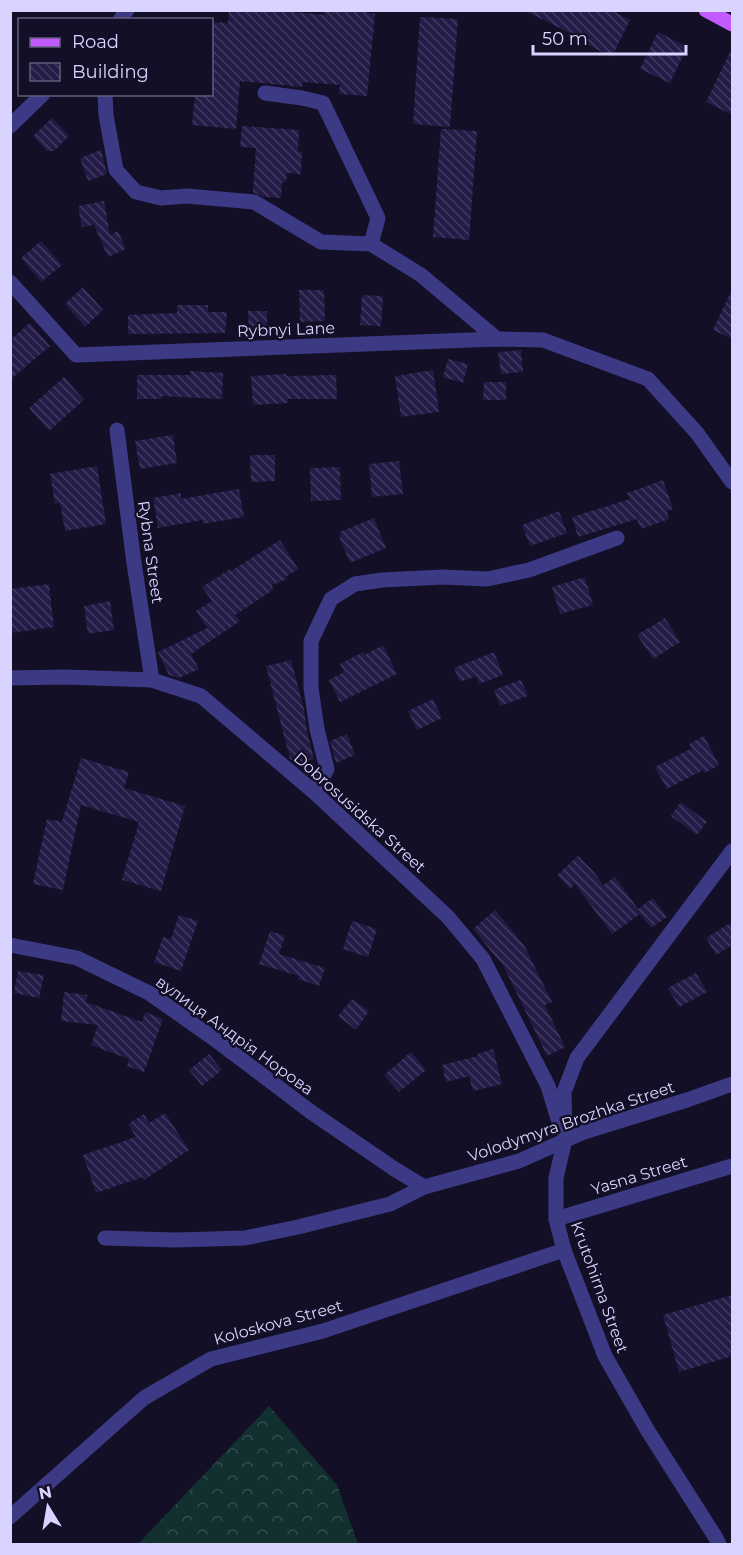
<svg xmlns="http://www.w3.org/2000/svg" width="743" height="1555" viewBox="0 0 743 1555" font-family="Montserrat,sans-serif">
	<defs>
		<pattern id="forest-crowns" width="20" height="18" patternUnits="userSpaceOnUse" patternTransform="scale(1.5)"><rect width="20" height="18" fill="#12302f"/><path d="M2 6a3 3 0 1 1 6 0M12 15a3 3 0 1 1 6 0" fill="none" stroke="#344d4e"/></pattern>
		<pattern id="building-back-hatch" width="6" height="6" patternUnits="userSpaceOnUse" patternTransform="scale(1.5)"><rect width="6" height="6" fill="#241b47"/><path d="M-1 5l2 2M0 0l6 6M5-1l2 2" fill="none" stroke="#433b63"/></pattern>
	</defs>
	<rect width="100%" height="100%" fill="#130f26"/>
	<path fill="url(#forest-crowns)" d="M 269,1406 L 337,1485 L 358,1544 L 138,1544 Z"/>
	<g fill="url(#building-back-hatch)">
		<path d="M 229,10 L 274,10 L 324,15 L 325,10 L 368,10 L 368,13 L 375,14 L 367,96 L 339,94 L 340,85 L 303,82 L 302,87 L 240,81 L 236,129 L 192,125 L 195,94 L 212,94 L 212,22 L 228,23 Z"/>
		<path d="M 523,10 L 611,10 L 630,20 L 612,57 L 582,42 L 584,40 Z"/>
		<path d="M 420,17 L 458,19 L 450,127 L 413,124 Z"/>
		<path d="M 658,32 L 687,47 L 670,83 L 640,69 Z"/>
		<path d="M 732,48 L 732,115 L 706,102 Z"/>
		<path d="M 52,118 L 69,136 L 54,151 L 47,151 L 33,136 Z"/>
		<path d="M 242,126 L 299,130 L 298,151 L 302,152 L 301,174 L 287,173 L 286,182 L 282,182 L 281,198 L 264,197 L 253,192 L 256,148 L 240,147 Z"/>
		<path d="M 441,129 L 477,131 L 469,240 L 433,237 Z"/>
		<path d="M 101,150 L 107,174 L 88,181 L 80,158 Z"/>
		<path d="M 104,201 L 110,235 L 118,231 L 126,249 L 108,257 L 94,225 L 82,227 L 78,206 Z"/>
		<path d="M 41,241 L 62,265 L 41,282 L 21,258 Z"/>
		<path d="M 83,287 L 103,310 L 85,327 L 65,304 Z"/>
		<path d="M 732,289 L 732,339 L 713,330 Z"/>
		<path d="M 299,290 L 324,290 L 325,321 L 300,322 Z"/>
		<path d="M 362,295 L 383,296 L 381,326 L 360,325 Z"/>
		<path d="M 177,305 L 208,305 L 208,312 L 227,312 L 225,333 L 128,334 L 128,315 L 177,313 Z"/>
		<path d="M 248,311 L 267,311 L 267,334 L 249,334 Z"/>
		<path d="M 30,323 L 50,346 L 10,380 L 10,340 Z"/>
		<path d="M 521,350 L 523,372 L 501,374 L 498,352 Z"/>
		<path d="M 448,359 L 468,364 L 463,383 L 443,377 Z"/>
		<path d="M 433,370 L 439,412 L 401,417 L 395,376 Z"/>
		<path d="M 190,371 L 223,373 L 222,399 L 162,396 L 162,399 L 137,399 L 137,375 L 190,375 Z"/>
		<path d="M 287,374 L 287,376 L 336,375 L 337,399 L 288,399 L 288,403 L 253,405 L 251,376 Z"/>
		<path d="M 64,377 L 84,400 L 49,431 L 29,408 Z"/>
		<path d="M 484,382 L 506,382 L 506,400 L 483,400 Z"/>
		<path d="M 173,435 L 177,463 L 140,469 L 135,441 Z"/>
		<path d="M 250,455 L 275,455 L 275,481 L 251,482 Z"/>
		<path d="M 399,461 L 403,494 L 372,497 L 369,464 Z"/>
		<path d="M 97,466 L 106,524 L 65,531 L 60,503 L 55,504 L 50,474 Z"/>
		<path d="M 340,467 L 341,500 L 311,501 L 310,468 Z"/>
		<path d="M 663,480 L 673,509 L 667,511 L 669,519 L 641,529 L 637,519 L 578,537 L 572,517 L 630,499 L 627,493 Z"/>
		<path d="M 239,489 L 244,517 L 203,524 L 202,520 L 158,528 L 153,498 L 181,493 L 181,499 Z"/>
		<path d="M 559,511 L 567,533 L 530,546 L 522,525 Z"/>
		<path d="M 374,518 L 386,548 L 350,563 L 340,539 L 340,532 Z"/>
		<path d="M 280,540 L 298,569 L 285,577 L 287,579 L 272,585 L 273,590 L 235,615 L 240,621 L 191,654 L 199,669 L 179,678 L 169,675 L 158,652 L 207,628 L 196,611 L 212,601 L 202,587 L 230,569 L 231,571 Z"/>
		<path d="M 585,577 L 593,605 L 560,614 L 552,587 Z"/>
		<path d="M 49,584 L 54,627 L 10,633 L 10,589 Z"/>
		<path d="M 110,601 L 114,630 L 88,634 L 84,606 Z"/>
		<path d="M 665,618 L 680,642 L 653,659 L 637,635 Z"/>
		<path d="M 383,645 L 397,674 L 340,702 L 329,680 L 344,672 L 340,664 L 363,652 L 364,655 Z"/>
		<path d="M 494,652 L 503,675 L 479,684 L 476,676 L 460,682 L 454,668 Z"/>
		<path d="M 291,660 L 304,709 L 307,731 L 314,759 L 296,764 L 290,759 L 266,666 Z"/>
		<path d="M 521,680 L 528,696 L 500,706 L 494,690 Z"/>
		<path d="M 433,699 L 442,718 L 417,730 L 408,711 Z"/>
		<path d="M 347,734 L 355,755 L 336,763 L 330,741 Z"/>
		<path d="M 704,736 L 719,765 L 705,773 L 703,770 L 667,789 L 655,767 L 692,748 L 689,744 Z"/>
		<path d="M 81,758 L 129,772 L 124,788 L 185,806 L 161,891 L 122,880 L 139,822 L 81,805 L 63,890 L 33,884 L 47,819 L 62,822 Z"/>
		<path d="M 681,802 L 707,822 L 697,835 L 671,816 Z"/>
		<path d="M 578,856 L 594,872 L 603,885 L 615,877 L 638,909 L 653,898 L 667,917 L 651,928 L 640,914 L 612,934 L 575,884 L 570,889 L 557,875 Z"/>
		<path d="M 495,910 L 524,945 L 552,1002 L 545,1005 L 565,1047 L 547,1056 L 504,967 L 473,929 Z"/>
		<path d="M 179,915 L 198,921 L 181,971 L 154,962 L 163,937 L 171,939 Z"/>
		<path d="M 352,921 L 377,929 L 368,957 L 343,949 Z"/>
		<path d="M 732,922 L 732,945 L 716,955 L 706,938 Z"/>
		<path d="M 270,931 L 285,936 L 279,954 L 325,968 L 319,986 L 298,979 L 299,976 L 259,964 Z"/>
		<path d="M 18,971 L 44,975 L 39,998 L 14,993 Z"/>
		<path d="M 696,973 L 707,992 L 679,1007 L 668,988 Z"/>
		<path d="M 64,992 L 87,995 L 86,1002 L 142,1022 L 145,1012 L 163,1019 L 144,1072 L 127,1066 L 129,1059 L 91,1045 L 98,1025 L 61,1021 Z"/>
		<path d="M 352,999 L 369,1011 L 356,1030 L 338,1016 Z"/>
		<path d="M 493,1049 L 502,1084 L 473,1091 L 469,1076 L 446,1082 L 442,1065 L 478,1056 L 477,1054 Z"/>
		<path d="M 411,1052 L 426,1070 L 399,1092 L 384,1075 Z"/>
		<path d="M 209,1054 L 222,1070 L 202,1086 L 189,1070 Z"/>
		<path d="M 165,1113 L 189,1150 L 144,1180 L 143,1177 L 96,1193 L 83,1155 L 136,1137 L 128,1124 L 144,1114 L 149,1123 Z"/>
		<path d="M 732,1295 L 732,1356 L 679,1372 L 663,1315 Z"/>
	</g>
	<g fill="none" stroke-linecap="round" stroke-linejoin="round">
		<g stroke="#3d3a85" stroke-width="15">
			<path d="M 120,20 L 127,10"/>
			<path d="M 265,93 L 302,98 L 323,103 L 378,218 L 371,244"/>
			<path d="M 105,94 L 106,115 L 116,170 L 136,192 L 161,198 L 187,196 L 254,202 L 321,242 L 371,244 L 421,275 L 497,339"/>
			<path d="M 10,126 L 43,94"/>
			<path d="M 10,282 L 76,355 L 497,339 L 543,340 L 648,379 L 697,433 L 732,482"/>
			<path d="M 117,430 L 134,563 L 152,680"/>
			<path d="M 10,678 L 65,677 L 152,680 L 201,696 L 314,792 L 448,917 L 483,959 L 548,1086 L 559,1122"/>
			<path d="M 314,792 L 327,769 L 317,729 L 311,688 L 311,641 L 331,599 L 355,584 L 382,580 L 443,577 L 487,579 L 529,570 L 617,538"/>
			<path d="M 10,945 L 77,958 L 149,993 L 213,1038 L 311,1112 L 393,1168 L 424,1187"/>
			<path d="M 556,1219 L 732,1166"/>
			<path d="M 105,1238 L 175,1240 L 245,1238 L 298,1227 L 390,1204 L 424,1187 L 519,1161 L 584,1132 L 687,1100 L 732,1084"/>
			<path d="M 10,1517 L 144,1398 L 211,1359 L 323,1331 L 564,1250"/>
			<path d="M 719,1544 L 716,1538 L 648,1431 L 605,1356 L 564,1250 L 556,1219 L 556,1178 L 565,1139 L 564,1092 L 577,1058 L 732,851"/>
		</g>
		<path stroke="#c25bff" stroke-width="15" d="M 706,10 L 732,24"/>
	</g>
	<g text-anchor="middle" stroke-width="5" stroke-linejoin="round" paint-order="stroke">
		<g font-size="16" fill="#d9d4ff" stroke="#130f26">
			<text transform="translate(286 329) rotate(-2)" y="6">Rybnyi Lane</text>
			<text transform="translate(151 552) rotate(82)" y="6">Rybna Street</text>
			<text transform="translate(360 812) rotate(42)" y="6">Dobrosusidska Street</text>
			<text transform="translate(235 1035) rotate(36)" y="6">вулиця Андрія Норова</text>
			<text transform="translate(571 1121) rotate(-19)" y="6">Volodymyra Brozhka Street</text>
			<text transform="translate(639 1175) rotate(-17)" y="6">Yasna Street</text>
			<text transform="translate(600 1287) rotate(70)" y="6">Krutohirna Street</text>
			<text transform="translate(278 1322) rotate(-15)" y="6">Koloskova Street</text>
		</g>
	</g>
	<rect width="743" height="1555" fill="none" stroke="#d9d4ff" stroke-width="24"/>
	<rect x="18" y="18" width="195" height="78" fill="#130f26" stroke="#625e7d" stroke-width="1.5"/>
	<rect x="30" y="38" width="30" height="9" fill="#c25bff" stroke="#625e7d" stroke-width="1.5"/>
	<text x="72" y="48" font-size="18" fill="#d9d4ff">Road</text>
	<rect x="30" y="63" width="30" height="18" fill="url(#building-back-hatch)" stroke="#625e7d" stroke-width="1.5"/>
	<text x="72" y="78" font-size="18" fill="#d9d4ff">Building</text>
	<g transform="translate(48 1507) rotate(349)" stroke="#130f26" stroke-width="4.5" paint-order="stroke">
	<path d="M0-4.5L10 22L0 15L-10 22Z" fill="#d9d4ff"/>
	<text y="-9" font-size="16" font-weight="bold" text-anchor="middle" fill="#d9d4ff">N</text>
	</g>
	<path d="M533 45v9h153v-9" fill="none" stroke="#d9d4ff" stroke-width="3"/>
	<text x="542" y="45" font-size="18" fill="#d9d4ff" stroke="#130f26" stroke-width="4.5" paint-order="stroke">50 m</text>
</svg>
